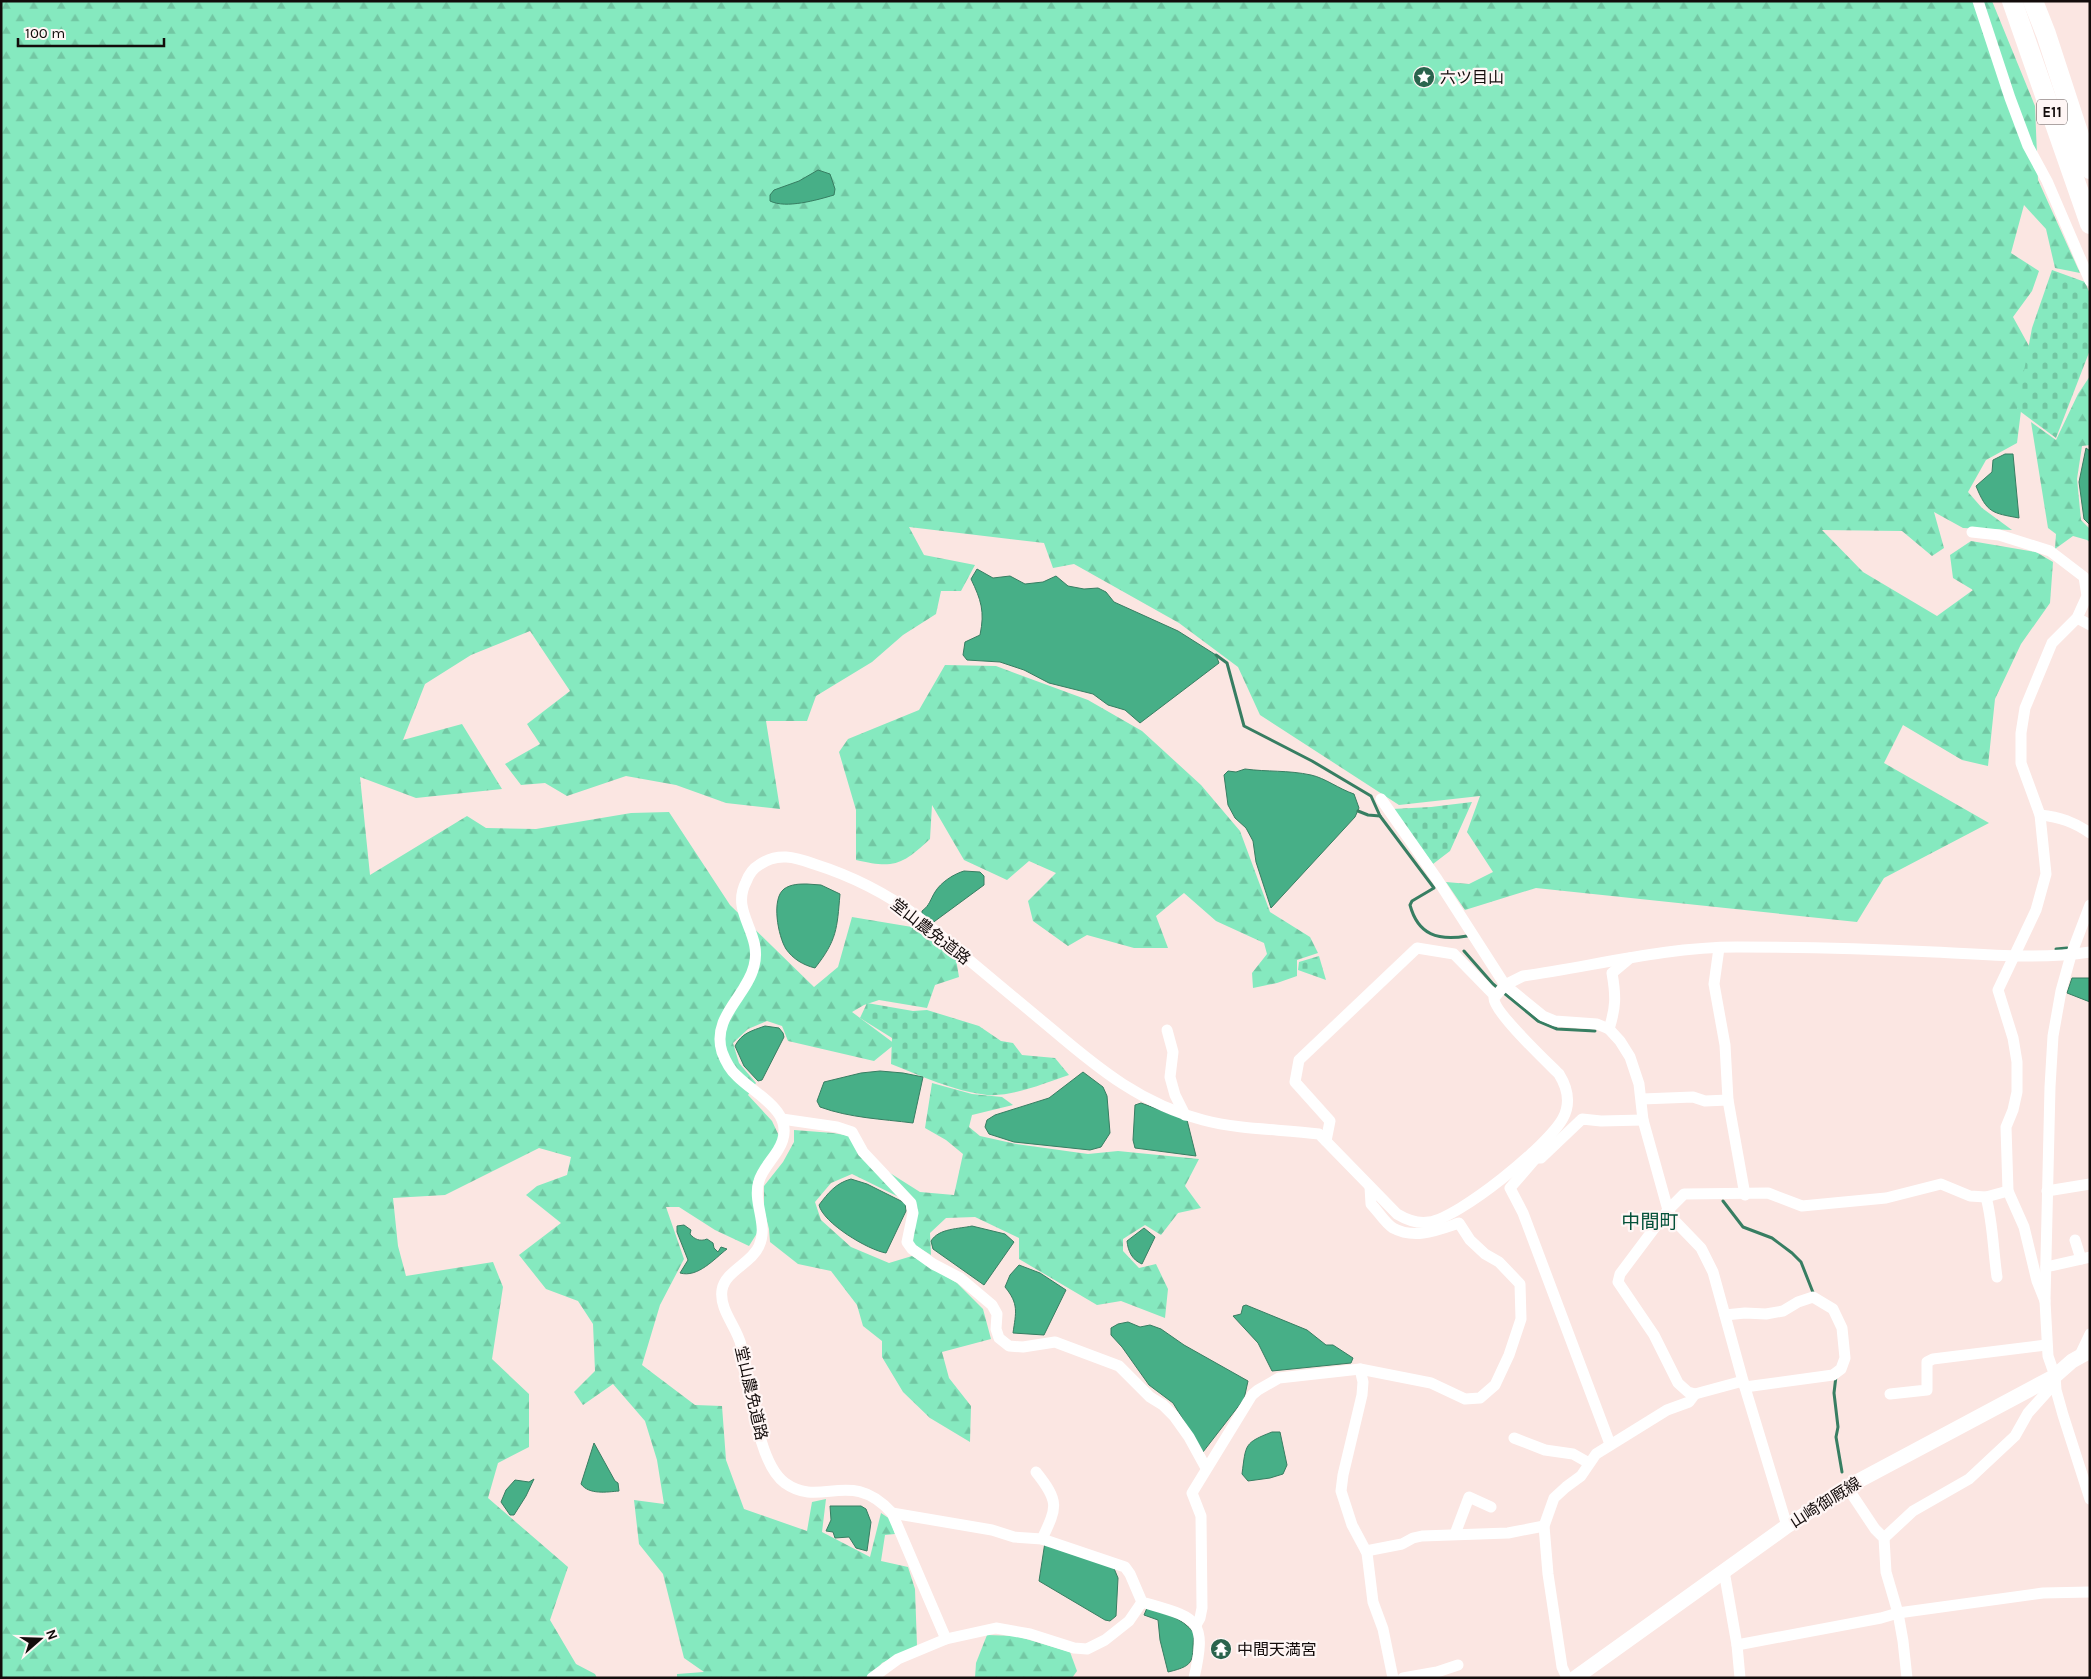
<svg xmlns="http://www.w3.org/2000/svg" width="2091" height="1679" viewBox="0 0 2091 1679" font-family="Karla,'Noto Sans JP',sans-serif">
	<defs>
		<pattern id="forest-firs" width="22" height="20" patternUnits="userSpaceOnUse" patternTransform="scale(1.25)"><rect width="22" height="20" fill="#85e9bf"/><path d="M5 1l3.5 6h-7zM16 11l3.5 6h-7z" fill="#72c7a3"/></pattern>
		<pattern id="cemetery-stones" width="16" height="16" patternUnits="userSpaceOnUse" patternTransform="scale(1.25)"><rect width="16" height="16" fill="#85e9bf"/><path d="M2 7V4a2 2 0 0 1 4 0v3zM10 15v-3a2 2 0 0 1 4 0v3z" fill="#72c7a3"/></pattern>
	</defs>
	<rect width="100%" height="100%" fill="#fbe6e2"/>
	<g fill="url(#forest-firs)">
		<path d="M 1,1 L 1992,1 L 2035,106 L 2038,180 L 2080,273 L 2055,268 L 2046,229 L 2024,205 L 2011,253 L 2039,271 L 2032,291 L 2013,317 L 2029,346 L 2017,443 L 1986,460 L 1968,492 L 1982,508 L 2012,530 L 1963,528 L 1934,512 L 1944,548 L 1932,556 L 1902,531 L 1822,530 L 1863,572 L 1937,616 L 1973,590 L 1953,578 L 1950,555 L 1971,541 L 2036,552 L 2053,562 L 2050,603 L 2021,644 L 1995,699 L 1988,766 L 1962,760 L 1903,725 L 1884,763 L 1989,823 L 1884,878 L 1857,922 L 1536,888 L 1465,910 L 1446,882 L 1469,884 L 1493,872 L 1467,832 L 1480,796 L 1399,805 L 1260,715 L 1238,667 L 1179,623 L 1074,564 L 1053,568 L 1044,543 L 909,527 L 924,555 L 975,565 L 961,591 L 941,591 L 936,614 L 903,635 L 872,662 L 816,696 L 807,721 L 766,721 L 780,809 L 726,803 L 676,785 L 626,776 L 567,796 L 545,783 L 521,785 L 505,764 L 540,744 L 527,724 L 570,691 L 530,631 L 471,655 L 425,684 L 403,740 L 462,724 L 502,789 L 416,798 L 360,777 L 370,875 L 467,816 L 486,828 L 536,829 L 631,813 L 669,812 L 730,905 L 814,987 L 838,967 L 852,917 L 912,927 L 956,959 L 959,977 L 935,985 L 927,1008 L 879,1000 L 864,1005 L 852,1012 L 895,1044 L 874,1061 L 788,1041 L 782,1026 L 767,1021 L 748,1029 L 733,1043 L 739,1063 L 756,1083 L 748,1095 L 772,1121 L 780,1138 L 753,1182 L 759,1230 L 749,1246 L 715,1230 L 679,1207 L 666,1207 L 684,1259 L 660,1305 L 642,1365 L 695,1405 L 722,1406 L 726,1460 L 744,1509 L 807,1531 L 812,1502 L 826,1499 L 822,1532 L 870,1557 L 881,1513 L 890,1519 L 895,1534 L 885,1535 L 881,1561 L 908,1567 L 915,1589 L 917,1646 L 882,1663 L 869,1678 L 677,1678 L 677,1674 L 704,1672 L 684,1658 L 663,1574 L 639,1544 L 634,1500 L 664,1504 L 657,1460 L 645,1421 L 613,1384 L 583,1405 L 574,1392 L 595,1371 L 593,1324 L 578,1301 L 546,1289 L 519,1255 L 561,1223 L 526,1195 L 537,1186 L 567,1175 L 571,1157 L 539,1148 L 445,1195 L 393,1198 L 398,1246 L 406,1276 L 493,1262 L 503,1287 L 492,1359 L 529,1394 L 529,1447 L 498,1463 L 488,1498 L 568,1567 L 550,1620 L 576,1664 L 595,1674 L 597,1678 L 1,1678 Z"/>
		<path d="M 2090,376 L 2090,445 L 2082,446 L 2077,479 L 2081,520 L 2090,529 L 2090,542 L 2087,540 L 2073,536 L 2055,549 L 2056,534 L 2048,528 L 2031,422 L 2056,440 L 2078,394 Z"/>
		<path d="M 945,665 L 996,666 L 1088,700 L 1142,731 L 1201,785 L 1240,831 L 1270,912 L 1310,937 L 1318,953 L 1297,960 L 1297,976 L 1277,983 L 1253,988 L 1252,973 L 1267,954 L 1264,943 L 1216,921 L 1184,893 L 1156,916 L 1168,948 L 1134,948 L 1087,935 L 1068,946 L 1033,921 L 1028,901 L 1056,873 L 1029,861 L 1007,880 L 964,860 L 932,805 L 930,839 C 902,865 894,869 856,860 L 856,810 L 839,752 L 848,739 L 919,710 Z"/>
		<path d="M 932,1083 L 972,1094 L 1002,1097 L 1013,1105 L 972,1115 L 969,1127 L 980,1136 L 1016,1144 L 1088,1154 L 1118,1151 L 1199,1159 L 1185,1186 L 1201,1208 L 1178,1213 L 1161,1235 L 1145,1225 L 1123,1239 L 1123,1251 L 1139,1268 L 1156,1264 L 1168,1289 L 1165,1318 L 1121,1301 L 1097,1305 L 1019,1259 L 1019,1238 L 975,1217 L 946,1218 L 930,1233 L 931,1255 L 913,1244 L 915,1207 L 882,1168 L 920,1192 L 954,1195 L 963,1154 L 946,1140 L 925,1128 Z"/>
		<path d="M 794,1130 L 833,1133 L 850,1136 L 903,1199 L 852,1174 L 831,1183 L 815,1202 L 821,1220 L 851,1247 L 889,1263 L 912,1256 L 957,1283 L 983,1309 L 991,1339 L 942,1352 L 949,1378 L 971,1406 L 970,1442 L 930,1418 L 903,1392 L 882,1357 L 882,1341 L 863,1326 L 857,1305 L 831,1271 L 798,1264 L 770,1242 L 769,1229 L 764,1209 L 764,1186 L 783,1162 L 794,1142 Z"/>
		<path d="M 987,1635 L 1016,1636 L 1070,1652 L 1077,1671 L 1072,1678 L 975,1678 L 976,1663 Z"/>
	</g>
	<g fill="url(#cemetery-stones)">
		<path d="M 2052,270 L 2085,282 L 2090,294 L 2090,350 L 2056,438 L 2017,409 L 2032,328 Z"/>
		<path d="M 1472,802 L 1450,851 L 1433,864 L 1392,809 L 1431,807 Z"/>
		<path d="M 1319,956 L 1326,980 L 1298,970 L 1299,962 Z"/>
		<path d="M 867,1003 L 913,1011 L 927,1010 L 979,1026 L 1001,1041 L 1013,1043 L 1022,1055 L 1055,1058 L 1069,1075 C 1045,1083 1012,1097 987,1095 C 953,1091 921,1076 891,1064 L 892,1038 L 860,1018 Z"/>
	</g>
	<g fill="#47af87" stroke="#377e62">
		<path d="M 818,170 L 830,174 L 835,189 L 834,195 C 817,200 786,209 770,201 L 770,195 L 774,190 L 799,181 Z"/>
		<path d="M 2086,448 L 2090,451 L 2090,525 L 2084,519 L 2079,482 Z"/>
		<path d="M 2005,454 L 2013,454 L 2019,518 C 1992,513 1987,513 1976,486 L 1992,472 L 1993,460 Z"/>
		<path d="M 977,569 L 993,578 L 1010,576 L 1025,584 L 1043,582 L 1056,576 L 1068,586 L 1084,589 L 1098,588 L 1106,592 L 1114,602 L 1178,631 L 1216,655 L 1219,663 L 1140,723 L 1125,710 L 1108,705 L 1093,694 L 1049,683 L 1024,670 L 1000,662 L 967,660 L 963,655 L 965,642 L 980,635 C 985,611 981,600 971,579 Z"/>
		<path d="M 1245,769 C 1267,772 1288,770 1311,775 C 1325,778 1339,789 1354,794 L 1359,808 L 1355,817 L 1271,908 L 1256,862 L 1253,841 L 1246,828 L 1235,818 L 1228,805 L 1224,775 L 1228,771 L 1236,772 Z"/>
		<path d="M 964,871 L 980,872 L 984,876 L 984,885 L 931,924 L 922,915 L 922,911 C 930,905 930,900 935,892 C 941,882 954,874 964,871 Z"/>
		<path d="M 807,884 L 821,885 L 840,894 C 837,929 837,940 815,968 C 803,965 793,959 786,949 C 778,936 771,899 784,889 C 791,884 799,884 807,884 Z"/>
		<path d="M 2072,978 L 2090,978 L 2090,1002 L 2067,993 Z"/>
		<path d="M 765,1026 L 779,1028 L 783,1033 L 784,1037 L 762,1080 L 758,1081 L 744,1066 L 735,1046 C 742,1033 751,1031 765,1026 Z"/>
		<path d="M 880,1071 L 903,1073 L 923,1077 L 913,1123 C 882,1119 850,1118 820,1107 L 817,1101 L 824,1082 L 861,1073 Z"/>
		<path d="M 1083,1072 L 1103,1087 L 1107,1096 L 1110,1133 L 1101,1147 L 1090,1150 L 1014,1142 L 989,1134 L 985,1127 L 987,1120 L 995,1115 L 1049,1098 Z"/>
		<path d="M 1141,1103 L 1187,1120 L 1196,1156 L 1135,1148 L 1133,1140 L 1135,1105 Z"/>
		<path d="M 851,1179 L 867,1184 L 905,1203 L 906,1211 L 886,1253 C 868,1250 823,1223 819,1205 C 828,1193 836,1183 851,1179 Z"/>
		<path d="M 684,1225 L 691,1230 L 690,1234 C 694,1239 700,1242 707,1239 L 713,1243 L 714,1248 L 718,1252 L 721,1247 L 727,1249 C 714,1259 698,1278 680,1273 L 688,1260 L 677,1232 L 677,1226 Z"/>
		<path d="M 972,1226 L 1005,1234 L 1014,1242 L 984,1285 L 933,1249 L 931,1241 C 939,1228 959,1229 972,1226 Z"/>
		<path d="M 1144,1228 L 1155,1237 L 1142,1264 C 1132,1260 1128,1251 1127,1241 Z"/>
		<path d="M 1019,1265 L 1040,1273 L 1066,1290 L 1044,1335 L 1013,1333 C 1016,1312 1019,1304 1005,1287 L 1010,1275 Z"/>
		<path d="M 1246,1305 L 1307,1330 L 1326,1345 L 1333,1345 L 1353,1358 L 1351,1363 L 1272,1371 L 1258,1343 L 1233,1316 L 1241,1314 L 1243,1306 Z"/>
		<path d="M 1128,1322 L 1140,1327 L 1150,1325 L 1161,1329 L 1184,1345 L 1248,1381 L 1244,1399 L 1203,1452 L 1173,1403 L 1149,1385 L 1122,1347 L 1111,1335 L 1111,1328 L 1118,1324 Z"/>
		<path d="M 1272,1432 L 1280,1432 L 1287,1465 L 1283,1474 L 1270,1478 L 1248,1481 L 1242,1474 C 1246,1444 1244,1443 1272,1432 Z"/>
		<path d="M 594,1443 L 615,1481 L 618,1483 L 619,1491 C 607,1492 589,1495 581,1484 Z"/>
		<path d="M 534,1479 L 526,1496 L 514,1515 L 510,1515 L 501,1502 L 506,1490 L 515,1480 L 529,1482 Z"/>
		<path d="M 830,1506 L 861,1506 L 866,1509 L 871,1522 L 867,1551 L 856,1548 L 849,1537 L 835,1538 L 833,1532 L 826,1531 L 831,1520 Z"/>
		<path d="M 1045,1542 L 1113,1566 L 1118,1578 L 1116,1616 L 1110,1621 L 1105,1620 L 1039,1581 Z"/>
		<path d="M 1147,1608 C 1166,1614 1181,1617 1194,1633 C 1191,1660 1198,1665 1168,1672 L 1160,1640 L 1158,1620 L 1144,1615 Z"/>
	</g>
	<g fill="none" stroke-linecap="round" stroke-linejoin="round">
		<g stroke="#377e62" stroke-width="3">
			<path d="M 1216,655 L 1227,663 L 1244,726 L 1312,761 L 1371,796 L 1380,816 L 1434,888 L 1412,901 L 1410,905 C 1418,935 1438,941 1467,936"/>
			<path d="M 1358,811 L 1368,815 L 1380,816"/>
			<path d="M 2056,949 L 2067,948"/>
			<path d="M 1464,951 L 1493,984 L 1538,1021 L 1557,1029 L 1595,1031"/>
			<path d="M 1723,1201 L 1743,1227 L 1772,1238 L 1792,1253 L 1801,1262 L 1814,1295"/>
			<path d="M 1836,1376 L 1834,1393 L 1838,1427 L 1836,1437 L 1842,1472"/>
		</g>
		<g stroke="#fff" stroke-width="11">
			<path d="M 1978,1 L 2010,98 L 2028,146 L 2047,181 L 2090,281"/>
			<path d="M 1972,532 L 1999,535 L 2050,551 L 2084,577 L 2087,596 L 2077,618 L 2052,643 L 2025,708 L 2021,733 L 2021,763 L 2040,815 L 2046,874 L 2036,910 L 1998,990 L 2013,1038 L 2017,1062 L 2017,1092 L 2013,1110 L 2006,1127 L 2008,1191 L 2024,1227 L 2037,1281 L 2045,1301"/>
			<path d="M 2077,618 L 2090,625"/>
			<path d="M 2040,815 C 2060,817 2074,822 2090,833"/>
			<path d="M 2090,905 L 2071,955 L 2061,991 L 2053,1036 L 2050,1087 L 2045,1301 L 2048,1356 L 2055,1376 L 2056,1390 L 2063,1415 L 2090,1499"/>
			<path d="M 1719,948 L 1714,984 L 1725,1045 L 1728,1100 L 1745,1195"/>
			<path d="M 1609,1029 C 1616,1007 1616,996 1612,973 L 1630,958"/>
			<path d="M 1167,1030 L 1173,1052 L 1170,1077 L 1175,1095 L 1185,1115"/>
			<path d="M 1642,1099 L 1693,1097 L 1705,1101 L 1728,1100"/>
			<path d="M 782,1119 L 837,1127 L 852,1132 L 863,1152 L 911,1203 L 913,1213 L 907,1242 L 912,1249 L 933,1264 L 960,1278 L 992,1305 L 997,1314 L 996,1329 L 999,1338 L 1009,1346 L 1023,1347 L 1055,1342 L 1119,1366 L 1150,1397 L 1163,1405 L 1174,1416 L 1189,1437 L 1206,1468"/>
			<path d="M 1326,1141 L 1330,1121 L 1295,1082 L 1299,1060 L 1417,948 L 1454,954 L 1495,996"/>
			<path d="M 1532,1153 L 1536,1158 L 1541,1158 L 1582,1119 L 1601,1121 L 1643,1120"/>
			<path d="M 1536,1158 L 1510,1188 L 1523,1213 L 1610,1444"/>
			<path d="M 2047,1191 L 2090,1184"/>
			<path d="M 1986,1197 C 1993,1223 1993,1250 1997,1277"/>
			<path d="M 2075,1240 L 2081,1259"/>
			<path d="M 2046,1267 L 2090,1257"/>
			<path d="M 1725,1315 L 1745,1313 L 1766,1314 L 1783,1311 L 1798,1302 L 1813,1297 L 1833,1309 L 1842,1328 L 1845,1358 L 1841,1369 L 1833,1375 L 1745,1387"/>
			<path d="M 2080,1355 L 2090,1334"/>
			<path d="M 1360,1369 L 1363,1382 L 1362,1395 L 1343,1475 L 1341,1491 L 1352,1525 L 1367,1553 L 1373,1602 L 1383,1629 L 1393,1678"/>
			<path d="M 1743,1381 L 1695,1394 L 1688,1392 L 1678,1383 L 1654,1335 L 1618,1282 L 1620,1274 L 1668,1210 L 1684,1194 L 1768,1193 L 1802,1206 L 1886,1198 L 1941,1184 L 1970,1196 L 1986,1197 L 2008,1191"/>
			<path d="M 1890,1394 L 1927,1390 L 1927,1362 L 1933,1359 L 2046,1345"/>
			<path d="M 1514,1438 L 1545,1450 L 1573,1454 L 1589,1463"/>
			<path d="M 1036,1472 C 1060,1502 1057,1507 1042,1539"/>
			<path d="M 1847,1487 L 1875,1529 L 1884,1538 L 1886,1572 L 1898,1613 L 1903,1641 L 1907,1678"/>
			<path d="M 892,1513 L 992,1530 L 1014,1537 L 1042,1539 L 1125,1567 L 1130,1574 L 1142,1602 C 1196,1618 1208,1617 1194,1678"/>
			<path d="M 1787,1526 L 1743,1381 L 1713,1272 L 1701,1248 L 1673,1219 L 1668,1210 L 1643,1120 L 1639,1084 L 1630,1057 L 1620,1041 L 1609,1029 L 1597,1024 L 1555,1021 L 1543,1016 L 1505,985 L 1523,976 C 1594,966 1665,947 1737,947 C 1803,947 1869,949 1934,952 C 1986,954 2039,960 2090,952"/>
			<path d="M 1455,1534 L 1469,1497 L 1491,1507"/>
			<path d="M 1884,1538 L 1913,1511 L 1969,1479 L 2015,1436 L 2028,1413 L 2055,1383"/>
			<path d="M 1366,1551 L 1402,1544 L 1413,1538 L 1422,1536 L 1508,1533 L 1544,1526"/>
			<path d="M 1724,1571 L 1737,1645 L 1740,1678"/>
			<path d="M 1196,1625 L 1200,1618 L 1202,1608 L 1201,1516 L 1192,1493 L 1252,1395 L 1258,1390 L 1279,1378 L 1360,1369 L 1431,1383 L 1465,1399 L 1480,1398 L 1495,1385 L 1509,1355 L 1521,1319 L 1520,1284 L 1499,1262 L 1485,1254 L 1470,1240 L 1459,1223 C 1438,1230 1415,1240 1393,1228 C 1385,1223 1378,1211 1371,1204 L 1370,1187"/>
			<path d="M 946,1639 L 996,1628 L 1030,1634 L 1074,1648 L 1087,1649 L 1105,1640 L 1129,1621 L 1142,1602"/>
			<path d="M 1737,1645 L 1881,1618 L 1898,1613 L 2043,1593 L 2090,1592"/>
			<path d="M 872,1678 L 898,1659 L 946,1639 L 892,1513 C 851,1467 821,1509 785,1483 C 755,1461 751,1379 741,1345 C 737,1327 719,1310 722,1290 C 725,1271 752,1263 759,1246 C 769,1225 752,1202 759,1181 C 762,1170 772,1160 778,1150 C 800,1114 758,1097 737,1076 C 730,1070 725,1060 722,1052 C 711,1017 747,996 754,966 C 763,933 730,913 746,882 C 749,874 752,869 759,865 C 777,852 795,857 814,864 C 852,876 886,893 918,917 C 934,929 948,942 963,955 C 993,980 1023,1005 1053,1030 C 1100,1070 1142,1104 1203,1120 C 1240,1130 1281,1129 1319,1134 L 1397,1214 C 1407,1220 1417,1224 1429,1222 C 1459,1218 1549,1145 1563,1118 C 1571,1103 1567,1087 1559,1074 C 1547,1062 1493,1011 1494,998 L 1505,985 L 1437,879 L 1381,799"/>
			<path d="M 1403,1678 L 1437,1672 L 1458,1665"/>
			<path d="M 1567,1678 L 1562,1667 L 1548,1574 L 1544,1526 L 1554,1498 L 1566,1487 L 1581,1476 L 1596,1454 L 1667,1410 L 1689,1402 L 1695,1394"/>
		</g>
		<path stroke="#fff" stroke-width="15" d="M 1575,1678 L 1787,1526 L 1847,1487 L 2055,1376 L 2072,1361 L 2090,1351"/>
		<g stroke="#fff" stroke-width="20">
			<path d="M 2012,1 L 2090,224"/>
			<path d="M 2033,1 L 2046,34 L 2090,169"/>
		</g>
	</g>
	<defs>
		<g id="sight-disc" transform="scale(1.125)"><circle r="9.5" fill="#2a644d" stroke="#fff6f5"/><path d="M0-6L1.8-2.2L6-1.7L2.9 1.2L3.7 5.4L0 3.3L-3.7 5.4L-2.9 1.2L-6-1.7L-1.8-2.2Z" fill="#fff"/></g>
		<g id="temple-disc" transform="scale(1.125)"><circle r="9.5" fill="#2a644d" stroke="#fff6f5"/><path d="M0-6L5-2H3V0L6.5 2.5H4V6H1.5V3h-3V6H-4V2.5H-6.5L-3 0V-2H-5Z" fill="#fff"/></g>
	</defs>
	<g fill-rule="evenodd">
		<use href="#sight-disc" x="1424" y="77"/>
		<use href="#temple-disc" x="1221" y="1649"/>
	</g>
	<g text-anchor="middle" stroke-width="4.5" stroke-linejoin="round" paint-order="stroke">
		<rect fill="#fff6f5" stroke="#5a5251" stroke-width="1" x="2037" y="99.5" width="30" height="25" rx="4"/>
		<g font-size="15" font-weight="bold" fill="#130c0b">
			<text x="2052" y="117">E11</text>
		</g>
		<g font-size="16" fill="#130c0b" stroke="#fff6f5" text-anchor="start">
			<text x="1440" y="83">六ツ目山</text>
			<text x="1237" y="1655">中間天満宮</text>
		</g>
		<g font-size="16" fill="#130c0b" stroke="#fff6f5">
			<text transform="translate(931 931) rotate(38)" y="6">堂山農免道路</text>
			<text transform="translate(752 1393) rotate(77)" y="6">堂山農免道路</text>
			<text transform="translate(1825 1502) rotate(-32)" y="6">山崎御厩線</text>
		</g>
		<g font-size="19" fill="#04523a" stroke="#fff6f5">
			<text x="1650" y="1228">中間町</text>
		</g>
	</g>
	<rect width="2091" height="1679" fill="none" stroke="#130c0b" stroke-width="5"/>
	<g transform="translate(40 1639) rotate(70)" stroke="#fff6f5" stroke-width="4" paint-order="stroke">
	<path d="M0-4L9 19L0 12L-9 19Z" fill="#130c0b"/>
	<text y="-8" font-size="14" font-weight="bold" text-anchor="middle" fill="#130c0b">N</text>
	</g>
	<path d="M18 38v8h146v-8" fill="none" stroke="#130c0b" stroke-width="2.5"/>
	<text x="25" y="38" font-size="15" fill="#130c0b" stroke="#fff6f5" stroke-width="4" paint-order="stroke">100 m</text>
</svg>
